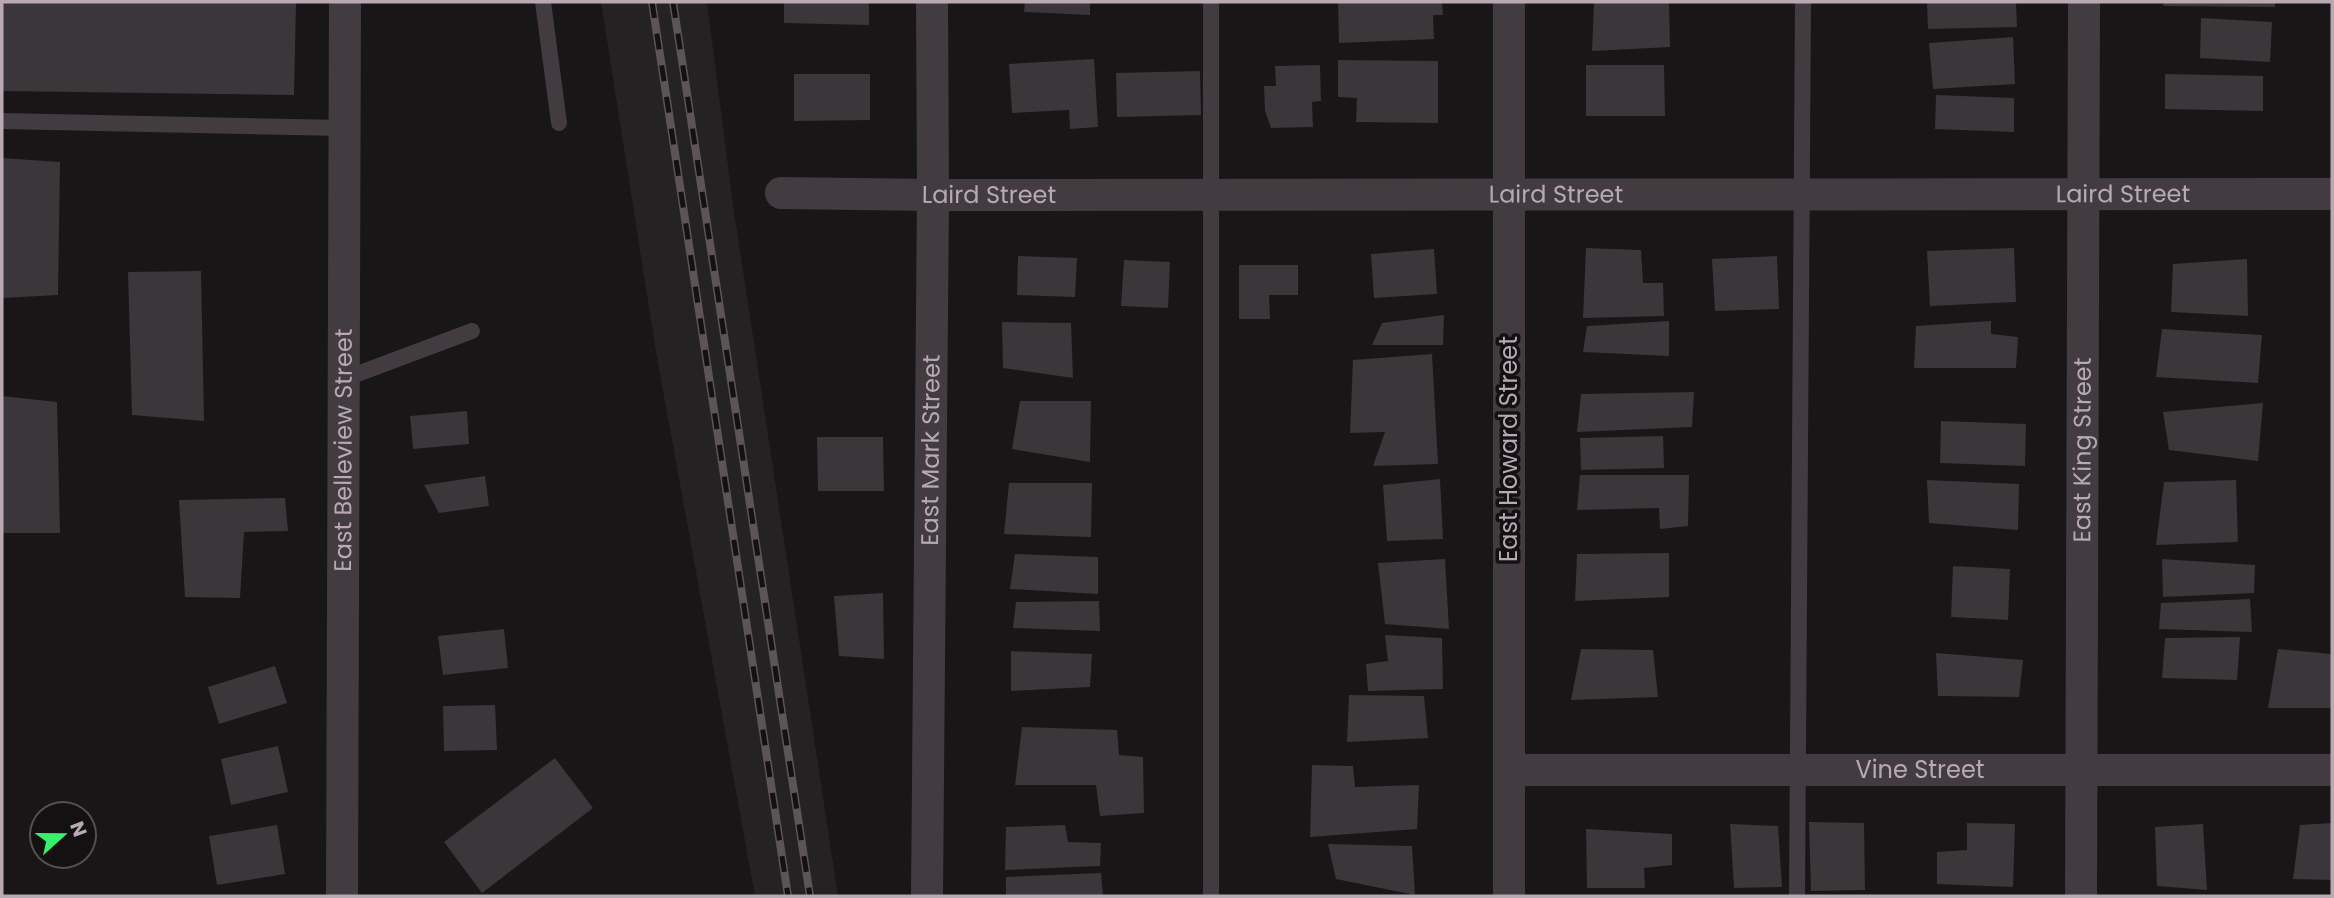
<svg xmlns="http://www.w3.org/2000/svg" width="2334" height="898" viewBox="0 0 2334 898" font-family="Poppins,sans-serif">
	<rect width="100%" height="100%" fill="#181617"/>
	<path fill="#252224" d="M 601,2 L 707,2 L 732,198 L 838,896 L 755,896 L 656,352 Z"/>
	<g fill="#3a3639">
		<path d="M 2,2 L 296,2 L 294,95 L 2,91 Z"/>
		<path d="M 784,2 L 869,2 L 869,25 L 784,23 Z"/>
		<path d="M 1025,2 L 1090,2 L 1090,15 L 1024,12 Z"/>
		<path d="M 1338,2 L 1442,2 L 1443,15 L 1433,15 L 1434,39 L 1339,43 Z"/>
		<path d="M 1594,2 L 1669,2 L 1670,47 L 1592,51 Z"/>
		<path d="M 1927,2 L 2016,2 L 2017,27 L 1928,29 Z"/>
		<path d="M 2164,2 L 2275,2 L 2275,7 L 2163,6 Z"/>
		<path d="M 2201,18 L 2272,22 L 2270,62 L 2200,58 Z"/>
		<path d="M 2013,37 L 2015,84 L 1933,89 L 1929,43 Z"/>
		<path d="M 1094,59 L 1098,127 L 1070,129 L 1069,110 L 1012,113 L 1009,64 Z"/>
		<path d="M 1338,60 L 1438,61 L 1438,123 L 1356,122 L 1357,98 L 1338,97 Z"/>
		<path d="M 1320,65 L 1321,101 L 1312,102 L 1313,127 L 1271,128 L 1265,111 L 1264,86 L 1276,86 L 1275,66 Z"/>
		<path d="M 1586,65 L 1664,65 L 1665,116 L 1586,116 Z"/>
		<path d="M 1200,71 L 1201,115 L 1117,117 L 1116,73 Z"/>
		<path d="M 794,74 L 870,74 L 870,120 L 794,121 Z"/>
		<path d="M 2165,74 L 2263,76 L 2263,111 L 2165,109 Z"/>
		<path d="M 1936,95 L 2014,98 L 2014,132 L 1935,129 Z"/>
		<path d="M 2,158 L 60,162 L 58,295 L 2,298 Z"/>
		<path d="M 1586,248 L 1641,250 L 1643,283 L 1663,283 L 1664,316 L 1583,318 Z"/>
		<path d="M 2014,248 L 2016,302 L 1930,306 L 1927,251 Z"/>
		<path d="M 1434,249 L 1437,294 L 1374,298 L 1371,254 Z"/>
		<path d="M 1018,256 L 1077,258 L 1075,297 L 1017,295 Z"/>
		<path d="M 1777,256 L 1779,309 L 1715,311 L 1712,259 Z"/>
		<path d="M 2247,259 L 2248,316 L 2171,312 L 2173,264 Z"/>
		<path d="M 1124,260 L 1170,262 L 1168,308 L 1121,306 Z"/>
		<path d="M 1239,265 L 1298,265 L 1298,295 L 1269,295 L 1270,319 L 1239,319 Z"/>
		<path d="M 201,271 L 204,421 L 132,415 L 128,272 Z"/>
		<path d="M 1444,315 L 1443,345 L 1372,345 L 1382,323 Z"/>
		<path d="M 1669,321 L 1669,356 L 1583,352 L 1587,326 Z"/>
		<path d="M 1991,321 L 1991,334 L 2018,337 L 2016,368 L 1914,368 L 1916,326 Z"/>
		<path d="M 1002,322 L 1071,323 L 1073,378 L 1003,368 Z"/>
		<path d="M 2162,329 L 2262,335 L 2258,383 L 2156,377 Z"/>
		<path d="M 1432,354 L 1438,464 L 1373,466 L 1385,432 L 1350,433 L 1353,360 Z"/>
		<path d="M 1694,392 L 1692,427 L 1577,432 L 1581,394 Z"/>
		<path d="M 2,396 L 57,402 L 60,533 L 2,533 Z"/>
		<path d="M 1020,401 L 1091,401 L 1090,462 L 1012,449 Z"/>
		<path d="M 2263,403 L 2258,461 L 2169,450 L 2163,412 Z"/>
		<path d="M 467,411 L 469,444 L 413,449 L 410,416 Z"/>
		<path d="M 1941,421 L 2026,424 L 2025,466 L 1940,463 Z"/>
		<path d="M 1663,436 L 1664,468 L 1581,470 L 1580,438 Z"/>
		<path d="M 817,437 L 883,437 L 884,491 L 818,491 Z"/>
		<path d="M 1580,475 L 1689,475 L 1688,526 L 1660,529 L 1659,508 L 1577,510 Z"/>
		<path d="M 485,476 L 489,506 L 439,513 L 424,485 Z"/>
		<path d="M 1440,479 L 1443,539 L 1387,541 L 1383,485 Z"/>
		<path d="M 1927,480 L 2019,484 L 2018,530 L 1929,523 Z"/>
		<path d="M 2236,480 L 2238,542 L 2156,545 L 2164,482 Z"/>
		<path d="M 1009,483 L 1092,483 L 1091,537 L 1004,534 Z"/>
		<path d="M 285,498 L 288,531 L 244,532 L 240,598 L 185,597 L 179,500 Z"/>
		<path d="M 1669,553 L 1669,597 L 1575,601 L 1577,554 Z"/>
		<path d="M 1015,554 L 1098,557 L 1098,594 L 1010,589 Z"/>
		<path d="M 1445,559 L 1449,629 L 1385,624 L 1378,563 Z"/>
		<path d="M 2162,559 L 2255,565 L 2254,593 L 2163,597 Z"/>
		<path d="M 1953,566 L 2010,569 L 2008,620 L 1951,617 Z"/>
		<path d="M 883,593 L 884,659 L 839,656 L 834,596 Z"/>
		<path d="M 2250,599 L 2252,632 L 2159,629 L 2161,603 Z"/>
		<path d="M 1099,601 L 1100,631 L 1013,628 L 1016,602 Z"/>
		<path d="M 504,629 L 508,668 L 443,675 L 438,636 Z"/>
		<path d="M 1385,635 L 1442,638 L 1443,689 L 1368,691 L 1366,664 L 1388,661 Z"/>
		<path d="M 2240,637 L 2237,680 L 2162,678 L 2165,638 Z"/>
		<path d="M 1581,649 L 1653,650 L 1658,697 L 1571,700 Z"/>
		<path d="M 2278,649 L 2332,654 L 2332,708 L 2268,708 Z"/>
		<path d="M 1011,651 L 1092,654 L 1090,687 L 1011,691 Z"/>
		<path d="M 1936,653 L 2023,660 L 2019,697 L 1938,696 Z"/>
		<path d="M 275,666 L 287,703 L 219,724 L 208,687 Z"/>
		<path d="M 1349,695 L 1424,696 L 1428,738 L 1347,742 Z"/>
		<path d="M 495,705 L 497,750 L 444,751 L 443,706 Z"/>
		<path d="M 1022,727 L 1117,730 L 1119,755 L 1143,757 L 1144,813 L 1100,816 L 1096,785 L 1015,785 Z"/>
		<path d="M 278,746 L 288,792 L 231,805 L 221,759 Z"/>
		<path d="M 555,758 L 593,808 L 482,893 L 444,842 Z"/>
		<path d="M 1312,765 L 1353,766 L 1355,787 L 1419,785 L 1417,829 L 1310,837 Z"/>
		<path d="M 1809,822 L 1864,823 L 1865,890 L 1811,891 Z"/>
		<path d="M 1967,823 L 2015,824 L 2013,887 L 1937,884 L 1937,852 L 1967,850 Z"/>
		<path d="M 2332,823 L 2332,880 L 2293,879 L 2300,825 Z"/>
		<path d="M 1730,824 L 1778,826 L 1782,887 L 1734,888 Z"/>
		<path d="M 2203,824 L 2207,890 L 2157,886 L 2155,827 Z"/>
		<path d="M 277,825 L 285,874 L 217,885 L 209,836 Z"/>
		<path d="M 1065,825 L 1068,842 L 1101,843 L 1100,866 L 1005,870 L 1006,827 Z"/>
		<path d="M 1586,829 L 1672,834 L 1672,865 L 1644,868 L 1645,888 L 1587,888 Z"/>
		<path d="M 1328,844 L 1412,846 L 1415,895 L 1336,879 Z"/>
		<path d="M 1101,873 L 1103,896 L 1006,896 L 1006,877 Z"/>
	</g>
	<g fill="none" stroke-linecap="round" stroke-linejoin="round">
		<g stroke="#423c40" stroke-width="16">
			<path d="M 543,2 L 559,123"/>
			<path d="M 1211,2 L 1211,896"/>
			<path d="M 2,121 L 345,128"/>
			<path d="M 344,379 L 472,331"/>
			<path d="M 1797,896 L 1803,2"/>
		</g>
		<g stroke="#423c40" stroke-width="32">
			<path id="s1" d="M 781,193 L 933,195 L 2332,194"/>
			<path id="s2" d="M 1509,770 L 2332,770"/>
			<path id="s3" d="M 342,896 L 345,2"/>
			<path id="s4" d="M 927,896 L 933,195 L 932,2"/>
			<path d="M 1509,896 L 1509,2"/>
			<path id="s5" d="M 2081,896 L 2084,2"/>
		</g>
		<g stroke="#5c5459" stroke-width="8">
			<g id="rail">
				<path d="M 652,2 L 788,896"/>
				<path d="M 673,2 L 810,896"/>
			</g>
		</g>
		<use href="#rail" stroke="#131112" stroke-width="5" stroke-dasharray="16" stroke-linecap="butt"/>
	</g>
	<g text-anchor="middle" stroke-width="7" stroke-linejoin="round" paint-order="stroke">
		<g font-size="24" fill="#b8a9b3" stroke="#131112">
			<text dy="8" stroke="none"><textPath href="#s1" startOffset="208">Laird Street</textPath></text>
			<text dy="8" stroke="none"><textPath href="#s1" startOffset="775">Laird Street</textPath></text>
			<text dy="8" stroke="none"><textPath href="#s1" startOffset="1342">Laird Street</textPath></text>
			<text dy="8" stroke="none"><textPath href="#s3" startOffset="446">East Belleview Street</textPath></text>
			<text dy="8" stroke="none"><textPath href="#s4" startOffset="446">East Mark Street</textPath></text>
			<text transform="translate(1509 449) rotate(-90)" y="8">East Howard Street</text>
			<text dy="8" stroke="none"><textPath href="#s5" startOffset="446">East King Street</textPath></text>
			<text dy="8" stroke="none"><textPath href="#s2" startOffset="411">Vine Street</textPath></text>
		</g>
	</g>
	<rect width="2334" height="898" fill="none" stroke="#b8a9b3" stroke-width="7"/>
	<g transform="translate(63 835) rotate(69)"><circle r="33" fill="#131112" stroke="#554e52" stroke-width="2"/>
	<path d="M0-5L12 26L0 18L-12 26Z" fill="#37f06c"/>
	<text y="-10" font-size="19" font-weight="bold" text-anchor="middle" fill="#b8a9b3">N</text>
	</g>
</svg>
